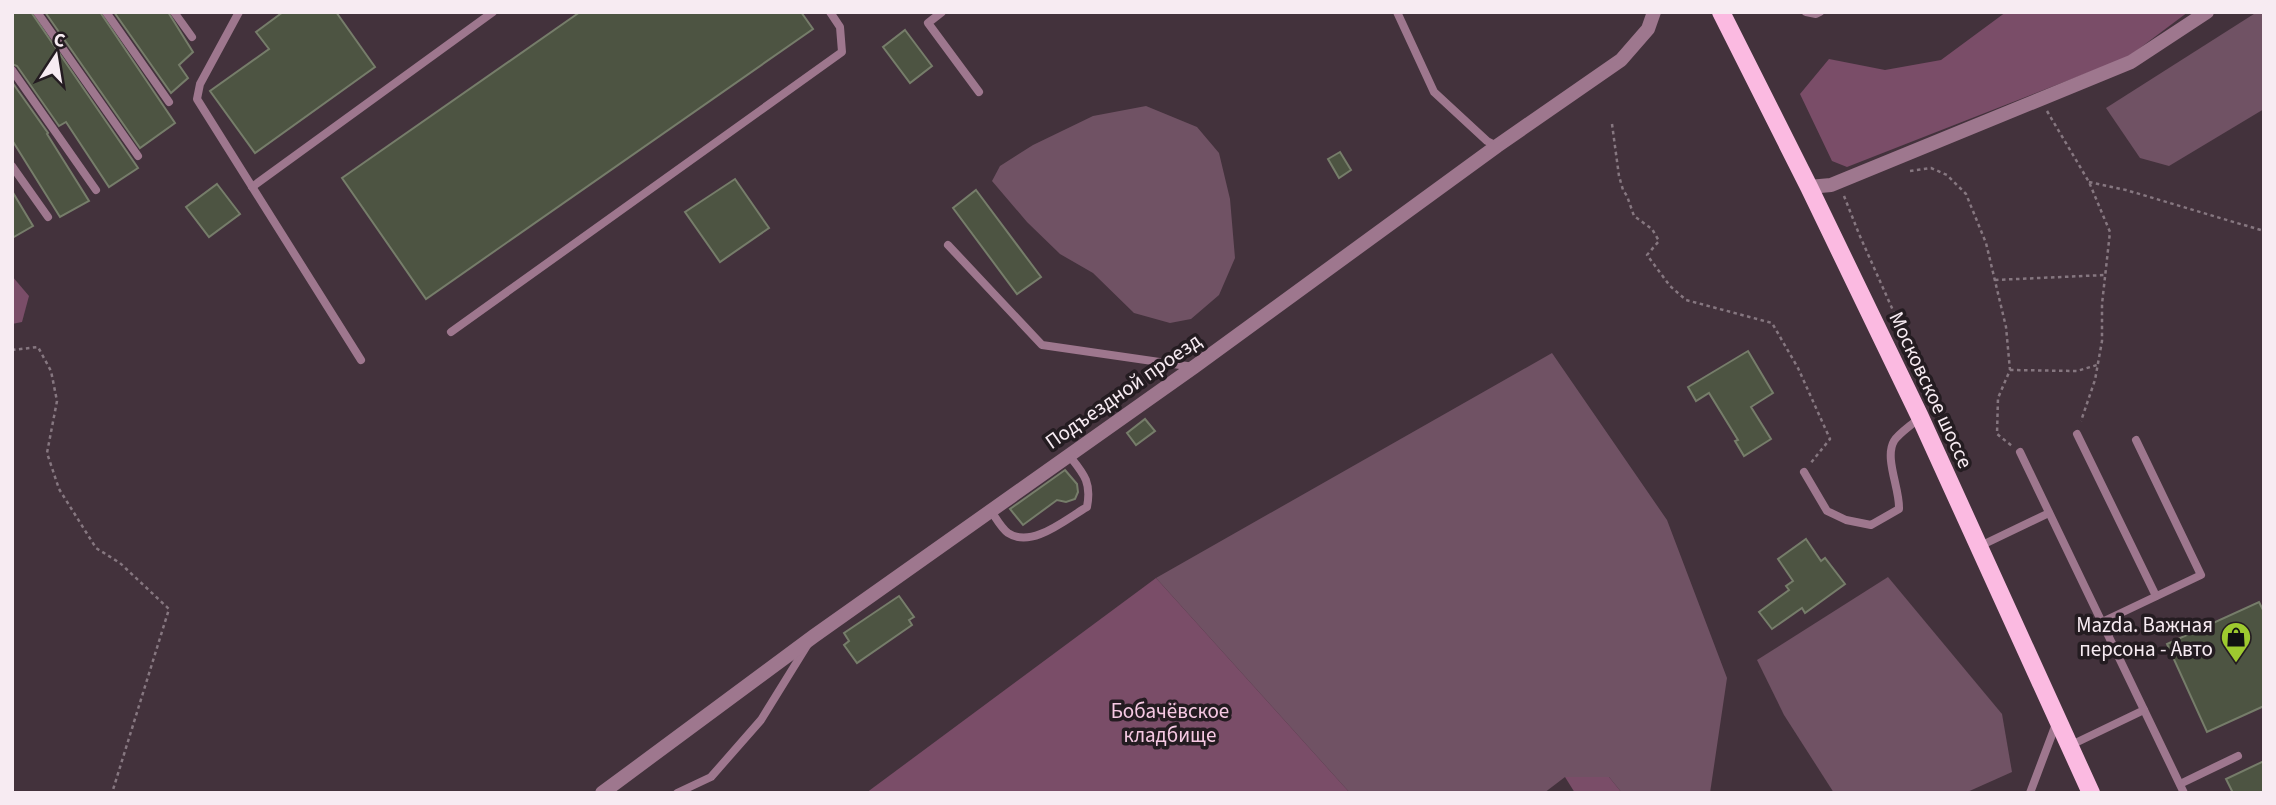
<svg xmlns="http://www.w3.org/2000/svg" width="2276" height="805" viewBox="0 0 2276 805" font-family="'Source Sans 3',sans-serif">
	<rect width="100%" height="100%" fill="#43323c"/>
	<g fill="#705264">
		<path d="M 2257,12 L 2264,12 L 2264,109 L 2169,166 L 2140,158 L 2106,108 Z"/>
		<path d="M 1146,106 L 1197,127 L 1219,153 L 1230,199 L 1235,258 L 1219,295 L 1191,319 L 1170,323 L 1134,313 L 1093,273 L 1060,254 L 1027,222 L 992,181 L 1000,166 L 1033,145 L 1093,116 Z"/>
		<path d="M 1552,353 L 1667,520 L 1727,678 L 1710,793 L 1622,793 L 1609,777 L 1565,777 L 1544,793 L 1350,793 L 1156,578 Z"/>
		<path d="M 1888,577 L 2002,714 L 2012,772 L 1965,793 L 1834,793 L 1784,715 L 1757,660 Z"/>
	</g>
	<g fill="#7a4d68">
		<path d="M 2006,12 L 2188,12 L 2128,57 L 1847,167 L 1832,161 L 1800,94 L 1829,59 L 1885,70 L 1941,60 Z"/>
		<path d="M 12,276 L 29,296 L 22,322 L 12,324 Z"/>
		<path d="M 1156,578 L 1350,793 L 866,793 Z"/>
		<path d="M 1565,777 L 1609,777 L 1622,793 L 1575,793 Z"/>
	</g>
	<g fill="#4d5442" stroke="#767d6a" stroke-width="2">
		<path d="M 12,12 L 31,12 L 138,168 L 109,187 L 66,122 L 59,126 L 17,66 L 12,64 Z"/>
		<path d="M 45,12 L 100,12 L 175,123 L 140,148 Z"/>
		<path d="M 114,12 L 168,12 L 193,52 L 179,65 L 188,78 L 171,93 Z"/>
		<path d="M 283,12 L 336,12 L 375,67 L 255,153 L 210,91 L 269,49 L 256,32 Z"/>
		<path d="M 580,12 L 801,12 L 813,29 L 426,299 L 342,178 Z"/>
		<path d="M 905,30 L 932,66 L 910,83 L 883,47 Z"/>
		<path d="M 12,82 L 48,133 L 47,134 L 89,201 L 60,217 L 12,140 Z"/>
		<path d="M 1340,152 L 1351,170 L 1339,178 L 1328,159 Z"/>
		<path d="M 735,179 L 769,228 L 720,262 L 685,212 Z"/>
		<path d="M 217,184 L 240,214 L 209,237 L 186,207 Z"/>
		<path d="M 976,190 L 1041,277 L 1017,294 L 953,208 Z"/>
		<path d="M 12,191 L 33,226 L 12,238 Z"/>
		<path d="M 1748,351 L 1773,393 L 1751,407 L 1771,439 L 1744,456 L 1735,441 L 1738,440 L 1709,393 L 1696,401 L 1688,387 Z"/>
		<path d="M 1145,419 L 1155,431 L 1136,445 L 1127,433 Z"/>
		<path d="M 1065,470 L 1077,484 L 1078,492 L 1075,499 L 1066,502 L 1057,500 L 1023,525 L 1010,509 Z"/>
		<path d="M 1806,539 L 1821,561 L 1825,558 L 1845,584 L 1805,613 L 1802,608 L 1772,629 L 1759,612 L 1789,590 L 1786,586 L 1793,581 L 1778,559 Z"/>
		<path d="M 899,596 L 914,617 L 909,620 L 912,625 L 857,663 L 844,645 L 849,641 L 844,633 Z"/>
		<path d="M 2259,602 L 2264,612 L 2264,706 L 2207,732 L 2167,644 Z"/>
		<path d="M 2264,761 L 2264,793 L 2233,793 L 2226,779 Z"/>
	</g>
	<g fill="none" stroke-linecap="round" stroke-linejoin="round">
		<g stroke="#867780" stroke-width="2.5" stroke-dasharray="3.5 3.5" stroke-linecap="butt">
			<path d="M 2047,111 L 2089,182 L 2110,232 L 2102,304 L 2102,341 L 2095,380 L 2081,421"/>
			<path d="M 1612,124 L 1619,176 L 1623,190 L 1627,196 L 1634,216 L 1652,229 L 1659,241 L 1647,255 L 1670,286 L 1686,300 L 1772,323 L 1798,368 L 1830,439 L 1810,464"/>
			<path d="M 1910,171 L 1931,168 L 1947,175 L 1966,194 L 1986,243 L 2006,327 L 2010,370 L 1998,398 L 1997,434 L 2012,446"/>
			<path d="M 2089,182 L 2126,190 L 2264,231"/>
			<path d="M 1844,196 L 1859,234 L 1948,434"/>
			<path d="M 1995,280 L 2105,275"/>
			<path d="M 12,350 L 38,347 L 51,371 L 57,401 L 47,453 L 59,489 L 96,548 L 120,563 L 169,609 L 112,793"/>
			<path d="M 2010,370 L 2077,371 L 2097,365"/>
		</g>
		<g stroke="#9e778e" stroke-width="8">
			<path d="M 37,12 L 138,156"/>
			<path d="M 106,12 L 169,102"/>
			<path d="M 174,12 L 192,37"/>
			<path d="M 239,12 L 200,84 L 197,99 L 361,360"/>
			<path d="M 942,12 L 928,23 L 979,92"/>
			<path d="M 1397,12 L 1434,92 L 1487,141 L 1497,146"/>
			<path d="M 1806,12 L 1816,14 L 1820,12"/>
			<path d="M 12,70 L 96,190"/>
			<path d="M 12,166 L 48,217"/>
			<path d="M 252,187 L 493,12"/>
			<path d="M 948,245 L 1042,345 L 1194,367"/>
			<path d="M 451,332 L 842,52 L 840,27 L 830,12"/>
			<path d="M 2077,434 L 2156,596"/>
			<path d="M 2020,452 L 2184,793"/>
			<path d="M 1804,472 L 1827,511 L 1846,520 L 1871,525 L 1899,509 C 1900,489 1884,458 1894,441 C 1899,433 1912,425 1919,418"/>
			<path d="M 991,511 C 996,518 1001,528 1008,533 C 1032,549 1066,519 1087,507 C 1092,481 1083,473 1068,454"/>
			<path d="M 1978,547 L 2049,513"/>
			<path d="M 2102,622 L 2201,575 L 2136,440"/>
			<path d="M 2069,746 L 2144,710"/>
			<path d="M 2180,784 L 2238,756"/>
			<path d="M 677,793 L 711,777 L 761,720 L 808,644"/>
			<path d="M 2030,793 L 2056,724"/>
		</g>
		<g stroke="#9e778e" stroke-width="14">
			<path d="M 1809,187 L 1831,185 L 2131,62 L 2207,12"/>
			<path d="M 602,793 L 814,636 L 1194,367 L 1497,146 L 1621,60 L 1648,29 L 1654,12"/>
		</g>
		<path stroke="#fbbae1" stroke-width="18" d="M 1721,12 L 1809,187 L 1920,417 L 2091,793"/>
	</g>
	<defs>
		<g id="shop-pin" transform="scale(1.575)"><path d="M0 17L-7.5 6A9.5 9.5 0 1 1 7.5 6Z" fill="#9eca2f" stroke="#241c21"/><path d="M-5-2.5h2.3a2.7 3.5 0 0 1 5.4 0H5L5.5 6h-11ZM-1.5-2.5h3a1.5 2.3 0 0 0-3 0Z" fill="#111"/></g>
	</defs>
	<g fill-rule="evenodd">
		<use href="#shop-pin" x="2236" y="637"/>
	</g>
	<g text-anchor="middle" stroke-width="7" stroke-linejoin="round" paint-order="stroke">
		<g font-size="21" fill="#f7ebf2" stroke="#241c21">
			<text transform="translate(1931 390) rotate(65)" y="7">Московское шоссе</text>
			<text transform="translate(1123 391) rotate(-35)" y="7">Подъездной проезд</text>
		</g>
		<g font-size="21" fill="#f7ebf2" stroke="#241c21" text-anchor="end">
			<text x="2213" y="632">Mazda. Важная<tspan x="2213" dy="24">персона - Авто</tspan></text>
		</g>
		<g font-size="21" fill="#f6c9e3" stroke="#241c21">
			<text x="1170" y="718">Бобачёвское<tspan x="1170" dy="24">кладбище</tspan></text>
		</g>
	</g>
	<rect width="2276" height="805" fill="none" stroke="#f7ebf2" stroke-width="28"/>
	<g transform="translate(56 56) rotate(12)" stroke="#241c21" stroke-width="5" paint-order="stroke">
	<path d="M0-5L12 26L0 18L-12 26Z" fill="#f7ebf2"/>
	<text y="-10" font-size="19" font-weight="bold" text-anchor="middle" fill="#f7ebf2">С</text>
	</g>
</svg>
